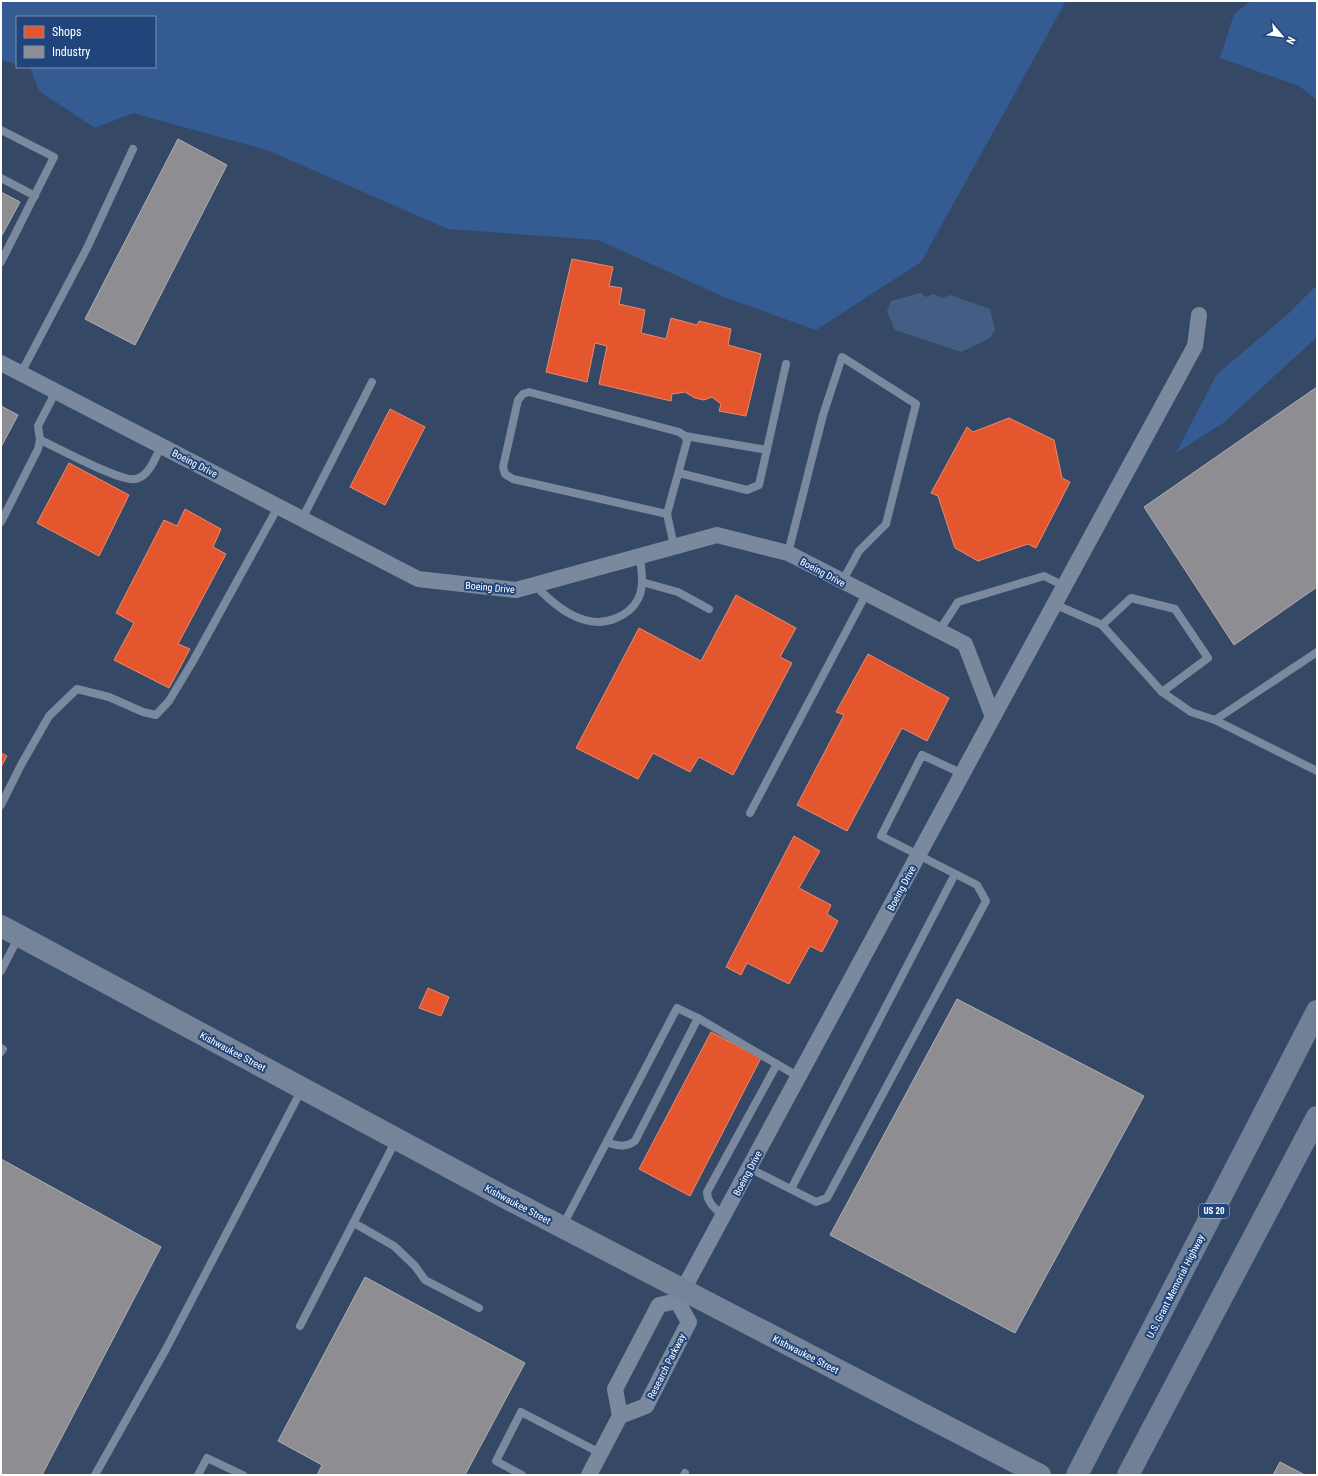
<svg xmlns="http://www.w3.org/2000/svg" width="1318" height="1476" viewBox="0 0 1318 1476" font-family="'Roboto Condensed',sans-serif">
	<rect width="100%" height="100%" fill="#354967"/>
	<g fill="#345b92">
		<path d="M 1,1 L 1066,1 L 921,262 L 816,330 L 724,297 L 598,240 L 448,229 L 267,150 L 133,113 L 95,128 L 39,91 L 30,67 L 155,67 L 155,17 L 17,17 L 17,64 L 1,60 Z"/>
		<path d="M 1251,1 L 1317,1 L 1317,100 L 1299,86 L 1220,58 L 1234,14 Z"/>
		<path d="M 1317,285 L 1317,337 L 1223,423 L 1176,453 L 1217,374 L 1287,315 Z"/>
	</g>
	<path fill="#435d84" d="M 920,293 L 926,297 L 933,294 L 943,298 L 950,295 L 990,309 L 995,330 L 990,338 L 961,352 L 895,330 L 887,311 L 891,301 Z"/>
	<g fill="#e4572e" stroke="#ec896d">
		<path d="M 572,259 L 613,267 L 609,286 L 622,288 L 619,304 L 645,310 L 641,333 L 666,339 L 671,318 L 697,325 L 699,321 L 731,329 L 728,345 L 761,354 L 746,416 L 719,411 L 721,404 L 712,397 L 704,400 L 695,398 L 685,392 L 672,394 L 671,401 L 599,384 L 607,346 L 595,343 L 587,382 L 546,372 Z"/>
		<path d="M 390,409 L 425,427 L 385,505 L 350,487 Z"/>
		<path d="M 1009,418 L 1054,440 L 1062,478 L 1070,482 L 1036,548 L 1028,544 L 978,561 L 955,548 L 938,496 L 931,493 L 967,427 L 973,432 Z"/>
		<path d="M 69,463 L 129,495 L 99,556 L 37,523 Z"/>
		<path d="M 185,509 L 221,529 L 213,547 L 226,554 L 178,644 L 190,649 L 169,688 L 114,660 L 134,623 L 116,613 L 164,520 L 177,526 Z"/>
		<path d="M 736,595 L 796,628 L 780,657 L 792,663 L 733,775 L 699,757 L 690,772 L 653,753 L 638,779 L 576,748 L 639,628 L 701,661 Z"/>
		<path d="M 868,654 L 949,698 L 927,741 L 902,728 L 847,831 L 797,805 L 844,715 L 836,712 Z"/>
		<path d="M 1,753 L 7,756 L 1,767 Z"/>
		<path d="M 794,836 L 820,851 L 799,888 L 831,905 L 827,914 L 838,921 L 822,952 L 810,946 L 789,984 L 747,963 L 741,975 L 726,967 Z"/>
		<path d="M 428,988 L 449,997 L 441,1016 L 419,1008 Z"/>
		<path d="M 711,1032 L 761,1058 L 690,1196 L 639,1169 Z"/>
	</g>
	<g fill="#8d8d92" stroke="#afafb3">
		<path d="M 178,139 L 227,165 L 135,345 L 85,319 Z"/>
		<path d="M 1,192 L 20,202 L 1,237 Z"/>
		<path d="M 1317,387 L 1317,587 L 1234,645 L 1144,507 Z"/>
		<path d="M 1,406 L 18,415 L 1,447 Z"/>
		<path d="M 957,999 L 1144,1096 L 1015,1333 L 830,1235 Z"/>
		<path d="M 1,1159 L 161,1247 L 42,1475 L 1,1475 Z"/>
		<path d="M 365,1277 L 525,1363 L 465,1475 L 317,1475 L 322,1465 L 278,1441 Z"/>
		<path d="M 1280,1462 L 1305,1475 L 1273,1475 Z"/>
	</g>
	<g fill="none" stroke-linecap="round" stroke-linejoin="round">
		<g stroke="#7a899e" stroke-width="8">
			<path d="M 1,130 L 54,157 L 1,262"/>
			<path d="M 1,178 L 35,196"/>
			<path d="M 21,373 L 87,248 L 133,149"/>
			<path d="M 685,436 L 767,450"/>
			<path d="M 40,440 C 57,447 121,483 136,479 C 149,476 156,457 161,446"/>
			<path d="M 679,473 L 747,490 L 759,485 L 786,364"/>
			<path d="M 667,514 L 513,479 L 505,474 L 503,467 L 518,400 L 523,394 L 529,392 L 679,432 L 685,436 L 687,441 L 667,514 L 674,546"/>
			<path d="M 302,519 L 372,382"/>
			<path d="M 1,522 L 38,449 L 40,440 L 38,426 L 56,391"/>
			<path d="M 788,553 L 823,415 L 842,357 L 916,404 L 886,524 L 859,551 L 842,582"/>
			<path d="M 642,582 L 678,592 L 709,609"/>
			<path d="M 535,585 C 548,599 566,615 585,620 C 604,626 629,617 638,599 C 645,586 641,569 640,556"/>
			<path d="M 1054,604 L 1102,625 L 1162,692 L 1191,712 L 1215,720 L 1317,771"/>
			<path d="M 1102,625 L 1131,598 L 1175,609 L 1208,658 L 1162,692"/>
			<path d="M 939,631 L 958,602 L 1044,576 L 1064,586"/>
			<path d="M 1215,720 L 1317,652"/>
			<path d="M 1,805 L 21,765 L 49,716 L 77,689 L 109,697 L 143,712 L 156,715 L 169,701 L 193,661 L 278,507"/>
			<path d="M 750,813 L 866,594"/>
			<path d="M 1,971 L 19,936"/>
			<path d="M 1,1048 L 3,1049 L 1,1052"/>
			<path d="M 607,1142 C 617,1146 625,1148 635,1141 L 698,1018"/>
			<path d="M 749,1168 L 816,1202 L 827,1198 L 986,901 L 977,885 L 881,836 L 922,755 L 963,774"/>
			<path d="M 791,1189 L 955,874"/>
			<path d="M 723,1216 C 716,1209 707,1203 707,1192 L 777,1064"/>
			<path d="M 354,1223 L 394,1246 L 415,1266 L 425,1280 L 479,1308"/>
			<path d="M 562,1227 L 677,1008 L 698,1018 L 799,1077"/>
			<path d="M 300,1326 L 396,1140"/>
			<path d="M 95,1475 L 166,1349 L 302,1089"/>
			<path d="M 198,1475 L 207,1458 L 243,1475"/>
			<path d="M 522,1475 L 496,1461 L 521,1412 L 600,1453"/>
			<path d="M 684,1475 L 685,1473"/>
		</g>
		<g stroke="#7a899e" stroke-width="16">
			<path d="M 1,363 L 418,579 L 516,590 L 717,535 L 788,553 L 965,644 L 993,717 L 677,1301"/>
			<path d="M 993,717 L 1195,346 L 1199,315"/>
			<path d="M 620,1416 L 646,1406 L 689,1322 L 677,1301"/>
			<path d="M 589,1475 L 620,1416 L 615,1389 L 659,1305 L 677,1301"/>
		</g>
		<path stroke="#76849a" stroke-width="22" d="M 1,926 L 510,1200 L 1040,1475"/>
		<g stroke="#718096" stroke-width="22">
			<path d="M 1077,1475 L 1317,1011"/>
			<path d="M 1128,1475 L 1317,1117"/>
		</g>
	</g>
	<g text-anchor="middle" stroke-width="4" stroke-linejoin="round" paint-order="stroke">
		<rect fill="#21457b" stroke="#bcc7d7" stroke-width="1" x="1199" y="1204" width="30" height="14" rx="3"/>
		<g font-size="9" font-weight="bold" fill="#fff">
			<text x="1214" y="1214">US 20</text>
		</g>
		<g font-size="10" fill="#fff" stroke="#21457b">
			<text transform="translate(195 463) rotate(27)" y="4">Boeing Drive</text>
			<text transform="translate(823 572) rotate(28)" y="4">Boeing Drive</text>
			<text transform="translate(490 587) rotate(5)" y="4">Boeing Drive</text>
			<text transform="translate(901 888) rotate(-62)" y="4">Boeing Drive</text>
			<text transform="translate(233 1051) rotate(28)" y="4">Kishwaukee Street</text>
			<text transform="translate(747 1173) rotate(-62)" y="4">Boeing Drive</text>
			<text transform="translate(518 1204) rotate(28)" y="4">Kishwaukee Street</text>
			<text transform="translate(1175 1286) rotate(-63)" y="4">U.S. Grant Memorial Highway</text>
			<text transform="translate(806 1354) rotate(27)" y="4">Kishwaukee Street</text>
			<text transform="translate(666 1366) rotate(-63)" y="4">Research Parkway</text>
		</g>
	</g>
	<rect width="1318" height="1476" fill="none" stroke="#ffffff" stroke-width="4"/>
	<rect x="16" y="16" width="140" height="52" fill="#21457b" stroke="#7a8fb0"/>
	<rect x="24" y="26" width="20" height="12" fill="#e4572e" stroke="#7a8fb0"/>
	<text x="52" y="36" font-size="12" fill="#ffffff">Shops</text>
	<rect x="24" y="46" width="20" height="12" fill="#8d8d92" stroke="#7a8fb0"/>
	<text x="52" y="56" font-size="12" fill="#ffffff">Industry</text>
	<g transform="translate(1282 36) rotate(118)" stroke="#21457b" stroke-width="3" paint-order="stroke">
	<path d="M0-3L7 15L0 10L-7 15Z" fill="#ffffff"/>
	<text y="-6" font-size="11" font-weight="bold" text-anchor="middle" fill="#ffffff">N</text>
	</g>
</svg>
